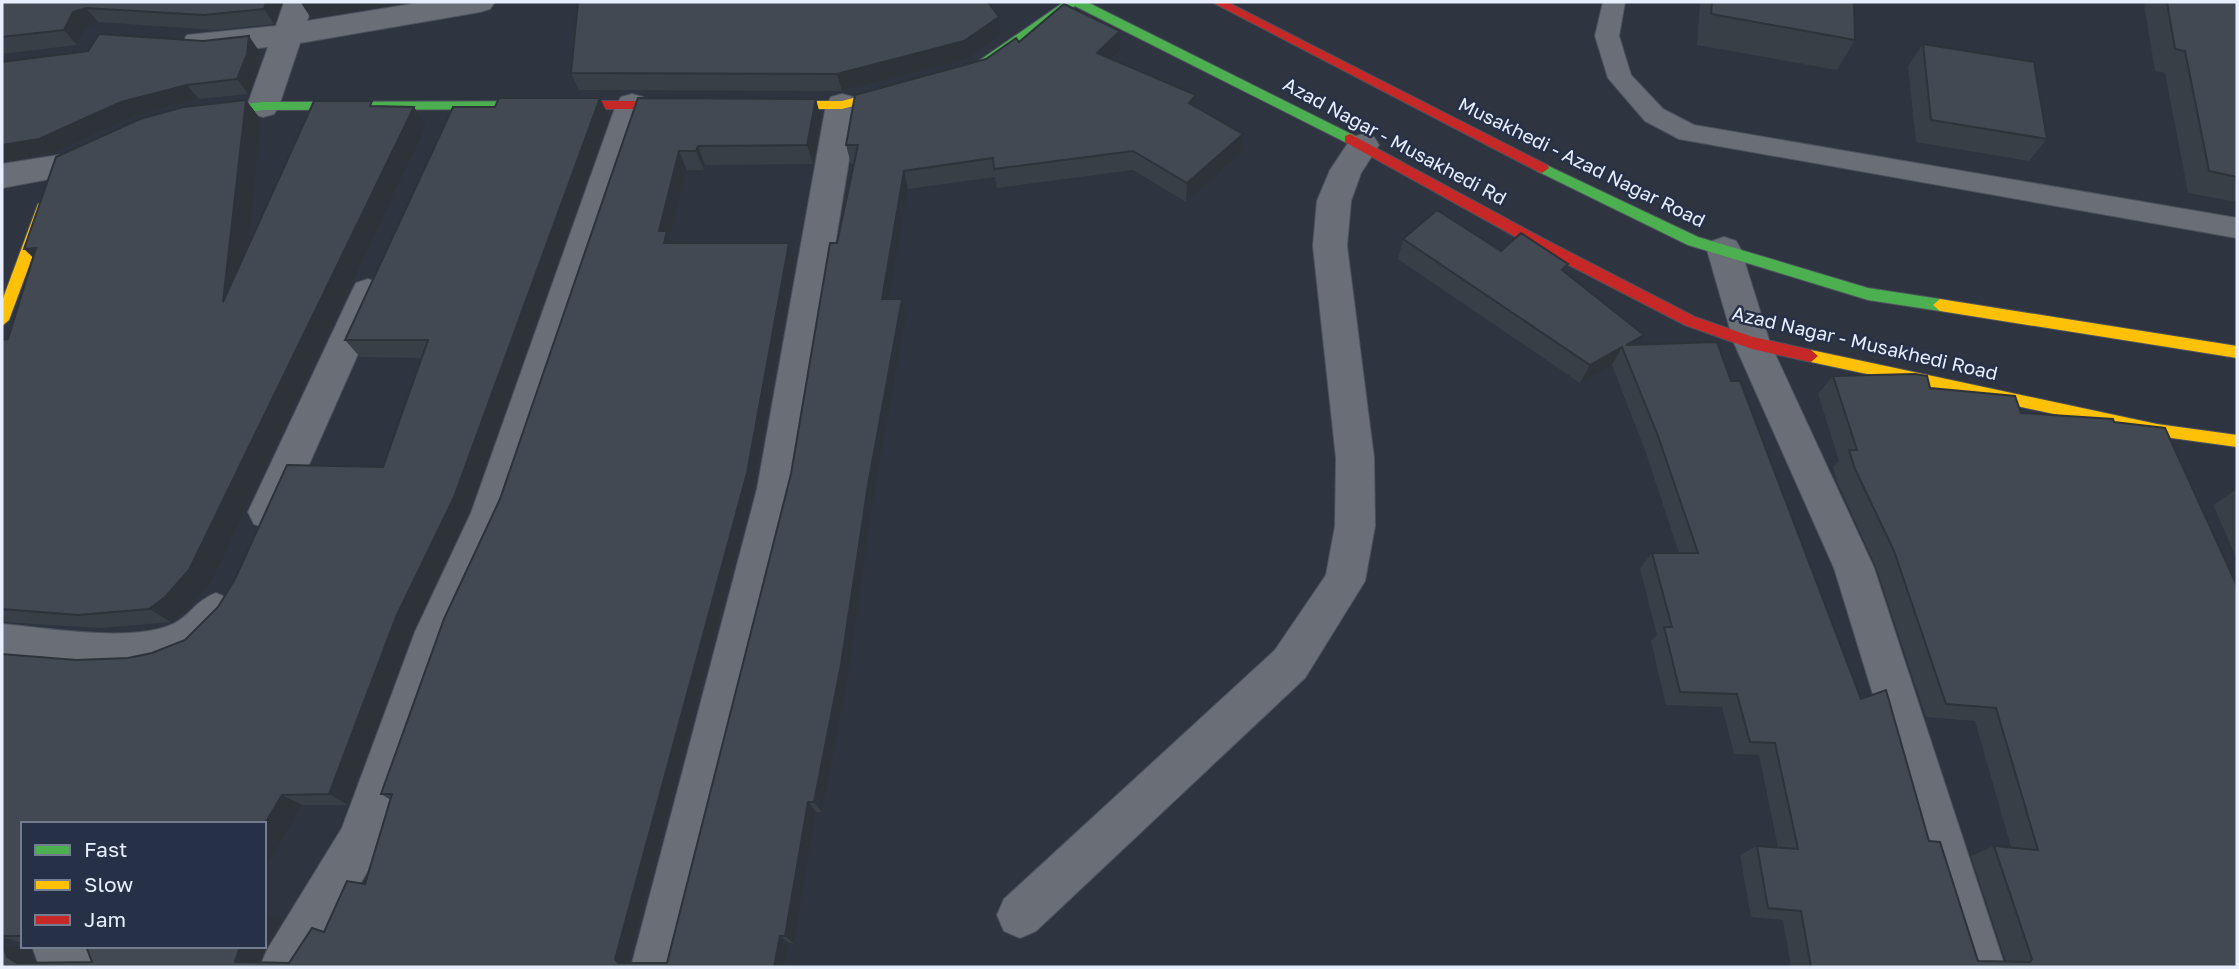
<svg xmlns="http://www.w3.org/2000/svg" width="2239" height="969" viewBox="0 0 2239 969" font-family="'Golos Text',sans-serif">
	<rect width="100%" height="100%" fill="#2e3440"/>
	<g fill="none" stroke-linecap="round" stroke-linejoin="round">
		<g stroke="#4d535d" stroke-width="2">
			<path id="lane" d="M 1603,2 L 1625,2 L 1619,36 L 1631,75 L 1663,109 L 1694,125 L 2237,218 L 2237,238 L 1679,139 L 1645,121 L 1608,78 L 1595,36 Z"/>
		</g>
		<g stroke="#4d535d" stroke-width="2">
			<g id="street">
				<path d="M 284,2 L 314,2 L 307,21 L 424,2 L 495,2 L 490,9 L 480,12 L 300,43 L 279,106 L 274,114 L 263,117 L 252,114 L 247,106 L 268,47 C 241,50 214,57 187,49 L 183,42 L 187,35 L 276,26 Z"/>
				<path d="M 632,94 L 643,97 L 648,105 L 511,513 L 457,632 L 383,841 L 376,857 L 311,967 L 260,967 L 267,950 L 342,828 L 415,632 L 471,513 L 616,105 L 621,97 Z"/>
				<path d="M 842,94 L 853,97 L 858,105 L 795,489 L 679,967 L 631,967 L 757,489 L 826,105 L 831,97 Z"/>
				<path d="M 1363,134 L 1374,137 L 1379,145 L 1361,173 L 1351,201 L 1347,246 L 1374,458 L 1375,526 L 1365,581 L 1305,678 L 1036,931 L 1020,938 L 1004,931 L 997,915 L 1004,899 L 1275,650 L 1326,575 L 1335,526 L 1336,458 L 1313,246 L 1317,201 L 1330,170 L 1352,137 Z"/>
				<path d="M 59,155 L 71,159 L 75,167 L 71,175 L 2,188 L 2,164 Z"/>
				<path d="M 1724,237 L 1736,241 L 1741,250 L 1770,343 L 1874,568 L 2005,967 L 1957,967 L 1834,568 L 1734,343 L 1707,250 L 1712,241 Z"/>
				<path d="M 368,279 L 380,283 L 385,293 L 288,512 L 282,524 L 268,529 L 254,524 L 248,512 L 351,293 L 356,283 Z"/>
				<path d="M 216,593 L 230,599 L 236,612 C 200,693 73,669 2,662 L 2,624 C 46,628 134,643 173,624 C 190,616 195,601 216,593 Z"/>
				<path d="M 32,946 L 102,946 L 109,950 L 116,967 L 46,967 L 38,963 Z"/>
			</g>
		</g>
		<g stroke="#4d535d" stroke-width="2">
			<g id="fast">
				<path d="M 1064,2 L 1087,2 L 1355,136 L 1357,139 L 1355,142 L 1345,142 L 1075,6 L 978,73 L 970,73 L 970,67 Z"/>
				<path d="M 574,101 L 580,105 L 574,109 L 263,110 L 198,119 L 192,114 L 198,109 L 263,102 Z"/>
				<path d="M 1542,163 L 1698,237 L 1868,288 L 1940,299 L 1947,305 L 1940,311 L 1868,300 L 1688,245 L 1537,171 L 1535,168 Z"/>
			</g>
		</g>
		<g stroke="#4d535d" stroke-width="2">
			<g id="slow">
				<path d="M 902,85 L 908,89 L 906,92 L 842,109 L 765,109 L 759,105 L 765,101 L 842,101 Z"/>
				<path d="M 45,199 L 52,204 L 9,320 L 2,326 L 2,301 L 38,204 Z"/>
				<path d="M 1940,299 L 2237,346 L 2237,358 L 1940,311 L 1933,305 Z"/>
				<path d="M 1811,350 L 2157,424 L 2237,435 L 2237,447 L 2157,436 L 1811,362 L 1804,356 Z"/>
			</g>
		</g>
		<g stroke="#4d535d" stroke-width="2">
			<g id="jam">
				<path d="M 1212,2 L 1227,2 L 1547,165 L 1549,168 L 1542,173 L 1537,171 Z"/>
				<path d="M 574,101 L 687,101 L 693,105 L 687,109 L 574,109 L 568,105 Z"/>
				<path d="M 1350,134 L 1544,239 L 1695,317 L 1753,337 L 1811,350 L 1818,356 L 1811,362 L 1752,349 L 1685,325 L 1534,247 L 1345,142 L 1345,136 Z"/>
			</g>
		</g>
		<use href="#lane" fill="#696e77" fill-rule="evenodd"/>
		<use href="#street" fill="#696e77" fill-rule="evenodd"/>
		<use href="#fast" fill="#4caf50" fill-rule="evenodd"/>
		<use href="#slow" fill="#ffc107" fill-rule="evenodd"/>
		<use href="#jam" fill="#c62828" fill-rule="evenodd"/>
	</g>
	<g fill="#393f47">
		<path d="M 2,2 L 283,2 L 274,24 L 215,30 L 98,22 L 86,27 L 77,45 L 2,54 Z"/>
		<path d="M 1700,2 L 1854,2 L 1855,40 L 1837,70 L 1697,45 Z"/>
		<path d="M 2147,2 L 2237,2 L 2237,202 L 2188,193 L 2165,73 L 2155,71 L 2144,5 Z"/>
		<path d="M 999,17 L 1001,34 L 966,59 L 842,91 L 579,90 L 571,73 Z"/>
		<path d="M 1019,42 L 1120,51 L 1112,59 L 1243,134 L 1241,153 L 1186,202 L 1133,170 L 997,188 L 995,177 L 908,189 L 889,299 L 902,299 L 906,317 L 873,501 L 848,678 L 822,812 L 816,812 L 794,944 L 789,943 L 784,967 L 2,967 L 2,944 L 30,951 L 35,963 L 92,962 L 264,946 L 264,912 L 283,919 L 265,949 L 260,962 L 289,963 L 324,932 L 365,884 L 391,800 L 381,794 L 500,499 L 638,98 L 821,118 L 813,164 L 705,165 L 704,170 L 687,170 L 670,237 L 672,243 L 789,243 L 795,261 L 754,488 L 629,963 L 667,963 L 791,474 L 854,164 L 851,164 L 846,145 L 986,59 Z"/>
		<path d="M 1923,44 L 2047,139 L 2029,161 L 1916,142 L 1908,66 Z"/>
		<path d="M 259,51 L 258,69 L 248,94 L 199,99 L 134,116 L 53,153 L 2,162 Z"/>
		<path d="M 600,98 L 609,117 L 469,512 L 413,631 L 348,805 L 302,805 L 264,872 L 264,824 L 23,824 L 23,943 L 2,937 L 2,654 L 76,660 L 128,658 L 152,653 L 185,640 L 383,467 L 422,358 L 360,357 L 345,340 L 495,107 Z"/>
		<path d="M 246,100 L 261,120 L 248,247 L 376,106 L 414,107 L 426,126 L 210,585 L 186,611 L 171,622 L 101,628 L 2,622 L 2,340 L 8,339 Z"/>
		<path d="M 1403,239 L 1501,251 L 1565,272 L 1639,345 L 1731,381 L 1861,699 L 1929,841 L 1978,961 L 2006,962 L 1971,856 L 1994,846 L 2011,847 L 1975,721 L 1926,717 L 1876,567 L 1839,486 L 1833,467 L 1839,461 L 1818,394 L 1833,376 L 1930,388 L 2021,413 L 2237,967 L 1791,967 L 1783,920 L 1751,917 L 1740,855 L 1757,846 L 1778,847 L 1759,755 L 1734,754 L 1722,707 L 1666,705 L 1651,641 L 1657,635 L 1640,568 L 1652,553 L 1679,553 L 1646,453 L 1612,365 L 1580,383 L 1398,259 Z"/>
		<path d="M 2237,489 L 2237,559 L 2213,505 Z"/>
	</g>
	<g fill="#2e333a">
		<path d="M 266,2 L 283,2 L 274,24 L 264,9 Z"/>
		<path d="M 307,2 L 409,2 L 311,18 L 301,3 Z"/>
		<path d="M 86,8 L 98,22 L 86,27 L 77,45 L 64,30 L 73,12 Z"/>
		<path d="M 999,17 L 1001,34 L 966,59 L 842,91 L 837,74 Z"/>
		<path d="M 1120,31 L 1120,51 L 1097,72 L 1097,53 Z"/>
		<path d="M 249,36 L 259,51 L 258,69 L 248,94 L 237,79 Z"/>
		<path d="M 187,85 L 199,99 L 134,116 L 53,153 L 2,162 L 2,145 L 121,102 Z"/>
		<path d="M 1196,95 L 1194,115 L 1189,103 Z"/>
		<path d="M 600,98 L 609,117 L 469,512 L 413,631 L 348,805 L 329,794 L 396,617 Z"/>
		<path d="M 816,99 L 821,118 L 813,164 L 807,145 Z"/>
		<path d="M 246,100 L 261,120 L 241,320 L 223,302 Z"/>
		<path d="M 414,107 L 426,126 L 210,585 L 186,611 L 171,622 L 149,609 Z"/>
		<path d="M 1243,134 L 1241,153 L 1186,202 L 1187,183 Z"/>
		<path d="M 698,146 L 705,165 L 704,170 L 696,151 Z"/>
		<path d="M 679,151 L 687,170 L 670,237 L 675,249 L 672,261 L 659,231 Z"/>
		<path d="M 904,171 L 908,189 L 886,317 L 882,299 Z"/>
		<path d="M 789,243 L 795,261 L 754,488 L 628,966 L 618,963 L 615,959 Z"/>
		<path d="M 36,248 L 44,268 L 24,249 Z"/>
		<path d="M 902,299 L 906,317 L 873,501 L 848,678 L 822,812 L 814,802 L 868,485 Z"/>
		<path d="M 1644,335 L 1634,353 L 1626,345 Z"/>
		<path d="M 1622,347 L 1612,365 L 1580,383 L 1590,365 Z"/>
		<path d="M 282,795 L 302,805 L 264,872 L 264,825 Z"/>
		<path d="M 808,802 L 816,812 L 794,944 L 785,936 Z"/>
		<path d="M 264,912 L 283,919 L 265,949 L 258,967 L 235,962 L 240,946 L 264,946 Z"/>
		<path d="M 780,936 L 789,943 L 784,967 L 774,967 Z"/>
		<path d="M 2,944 L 30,951 L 36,964 L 17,963 L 7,957 Z"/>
	</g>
	<g fill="#424953" stroke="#2e333a" stroke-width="2">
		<path d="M 2,2 L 266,2 L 264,9 L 204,15 L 86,8 L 73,12 L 64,30 L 2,37 Z"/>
		<path d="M 578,2 L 988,2 L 999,17 L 964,41 L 837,74 L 571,73 Z"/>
		<path d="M 1712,2 L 1854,2 L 1855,40 L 1711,14 Z"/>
		<path d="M 2167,2 L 2237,2 L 2237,177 L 2209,171 L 2185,51 L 2175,49 Z"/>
		<path d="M 1064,4 L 1120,31 L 1097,53 L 1196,95 L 1189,103 L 1243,134 L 1187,183 L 1133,151 L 994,169 L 993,158 L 904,171 L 882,299 L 902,299 L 868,485 L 841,665 L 814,802 L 808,802 L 785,936 L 780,936 L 774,967 L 2,967 L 2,944 L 7,957 L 17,963 L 92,962 L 86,946 L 240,946 L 235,962 L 289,963 L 312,928 L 324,932 L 347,881 L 365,884 L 392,794 L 381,794 L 444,619 L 500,499 L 638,98 L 816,99 L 807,145 L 698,146 L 696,151 L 679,151 L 659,231 L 667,231 L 664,243 L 789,243 L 747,473 L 615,959 L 618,963 L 667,963 L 791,474 L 830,243 L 837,243 L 858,145 L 846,145 L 855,95 L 986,59 L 1016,38 L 1019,42 Z"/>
		<path d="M 99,34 L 203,41 L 249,36 L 247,54 L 237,79 L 187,85 L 121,102 L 39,139 L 2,145 L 2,62 L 88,51 Z"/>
		<path d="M 1923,44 L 2034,62 L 2047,139 L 1931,120 Z"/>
		<path d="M 499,98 L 600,98 L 454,497 L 396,617 L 329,794 L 282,795 L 264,825 L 264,824 L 23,824 L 23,936 L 2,936 L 2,654 L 76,660 L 128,658 L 152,653 L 185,640 L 218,607 L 235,579 L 287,465 L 383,467 L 428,340 L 345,340 L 453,107 L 495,107 Z"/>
		<path d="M 246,100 L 223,302 L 314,101 L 372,101 L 370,106 L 414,107 L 189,570 L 165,597 L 149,609 L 78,615 L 2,609 L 2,340 L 8,339 L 36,248 L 24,249 L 56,157 L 140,119 L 184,107 Z"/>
		<path d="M 1437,210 L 1501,251 L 1521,233 L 1568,264 L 1562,270 L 1644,335 L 1626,345 L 1717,342 L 1731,381 L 1740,381 L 1861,699 L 1886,690 L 1929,841 L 1940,842 L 1978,961 L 2030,962 L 2032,959 L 1994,846 L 2038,850 L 1996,708 L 1946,704 L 1894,551 L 1855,469 L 1849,450 L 1857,450 L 1833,376 L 1915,374 L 1927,376 L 1930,388 L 2015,396 L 2021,413 L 2113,419 L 2114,422 L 2165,428 L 2237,586 L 2237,967 L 1811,967 L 1801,911 L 1768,908 L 1757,846 L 1798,849 L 1775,743 L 1750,742 L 1737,694 L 1680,692 L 1664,627 L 1672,627 L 1652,553 L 1698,553 L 1658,436 L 1622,347 L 1590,365 L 1403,239 Z"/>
	</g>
	<g text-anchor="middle" stroke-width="5" stroke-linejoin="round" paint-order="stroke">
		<g font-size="19" fill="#e7eefd" stroke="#263148">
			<text transform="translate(1395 141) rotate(28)" y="7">Azad Nagar - Musakhedi Rd</text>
			<text transform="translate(1582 162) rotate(26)" y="7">Musakhedi - Azad Nagar Road</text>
			<text transform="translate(1865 343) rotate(13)" y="7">Azad Nagar - Musakhedi Road</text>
		</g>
	</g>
	<rect width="2239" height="969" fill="none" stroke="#e7eefd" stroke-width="7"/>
	<rect x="21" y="822" width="245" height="126" fill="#263148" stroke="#737d90" stroke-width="2"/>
	<rect x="35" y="845" width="35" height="10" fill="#4caf50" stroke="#737d90" stroke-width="2"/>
	<text x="84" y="857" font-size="21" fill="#e7eefd">Fast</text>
	<rect x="35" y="880" width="35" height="10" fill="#ffc107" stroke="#737d90" stroke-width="2"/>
	<text x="84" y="892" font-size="21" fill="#e7eefd">Slow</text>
	<rect x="35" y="915" width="35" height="10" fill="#c62828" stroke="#737d90" stroke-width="2"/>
	<text x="84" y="927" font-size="21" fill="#e7eefd">Jam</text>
</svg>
